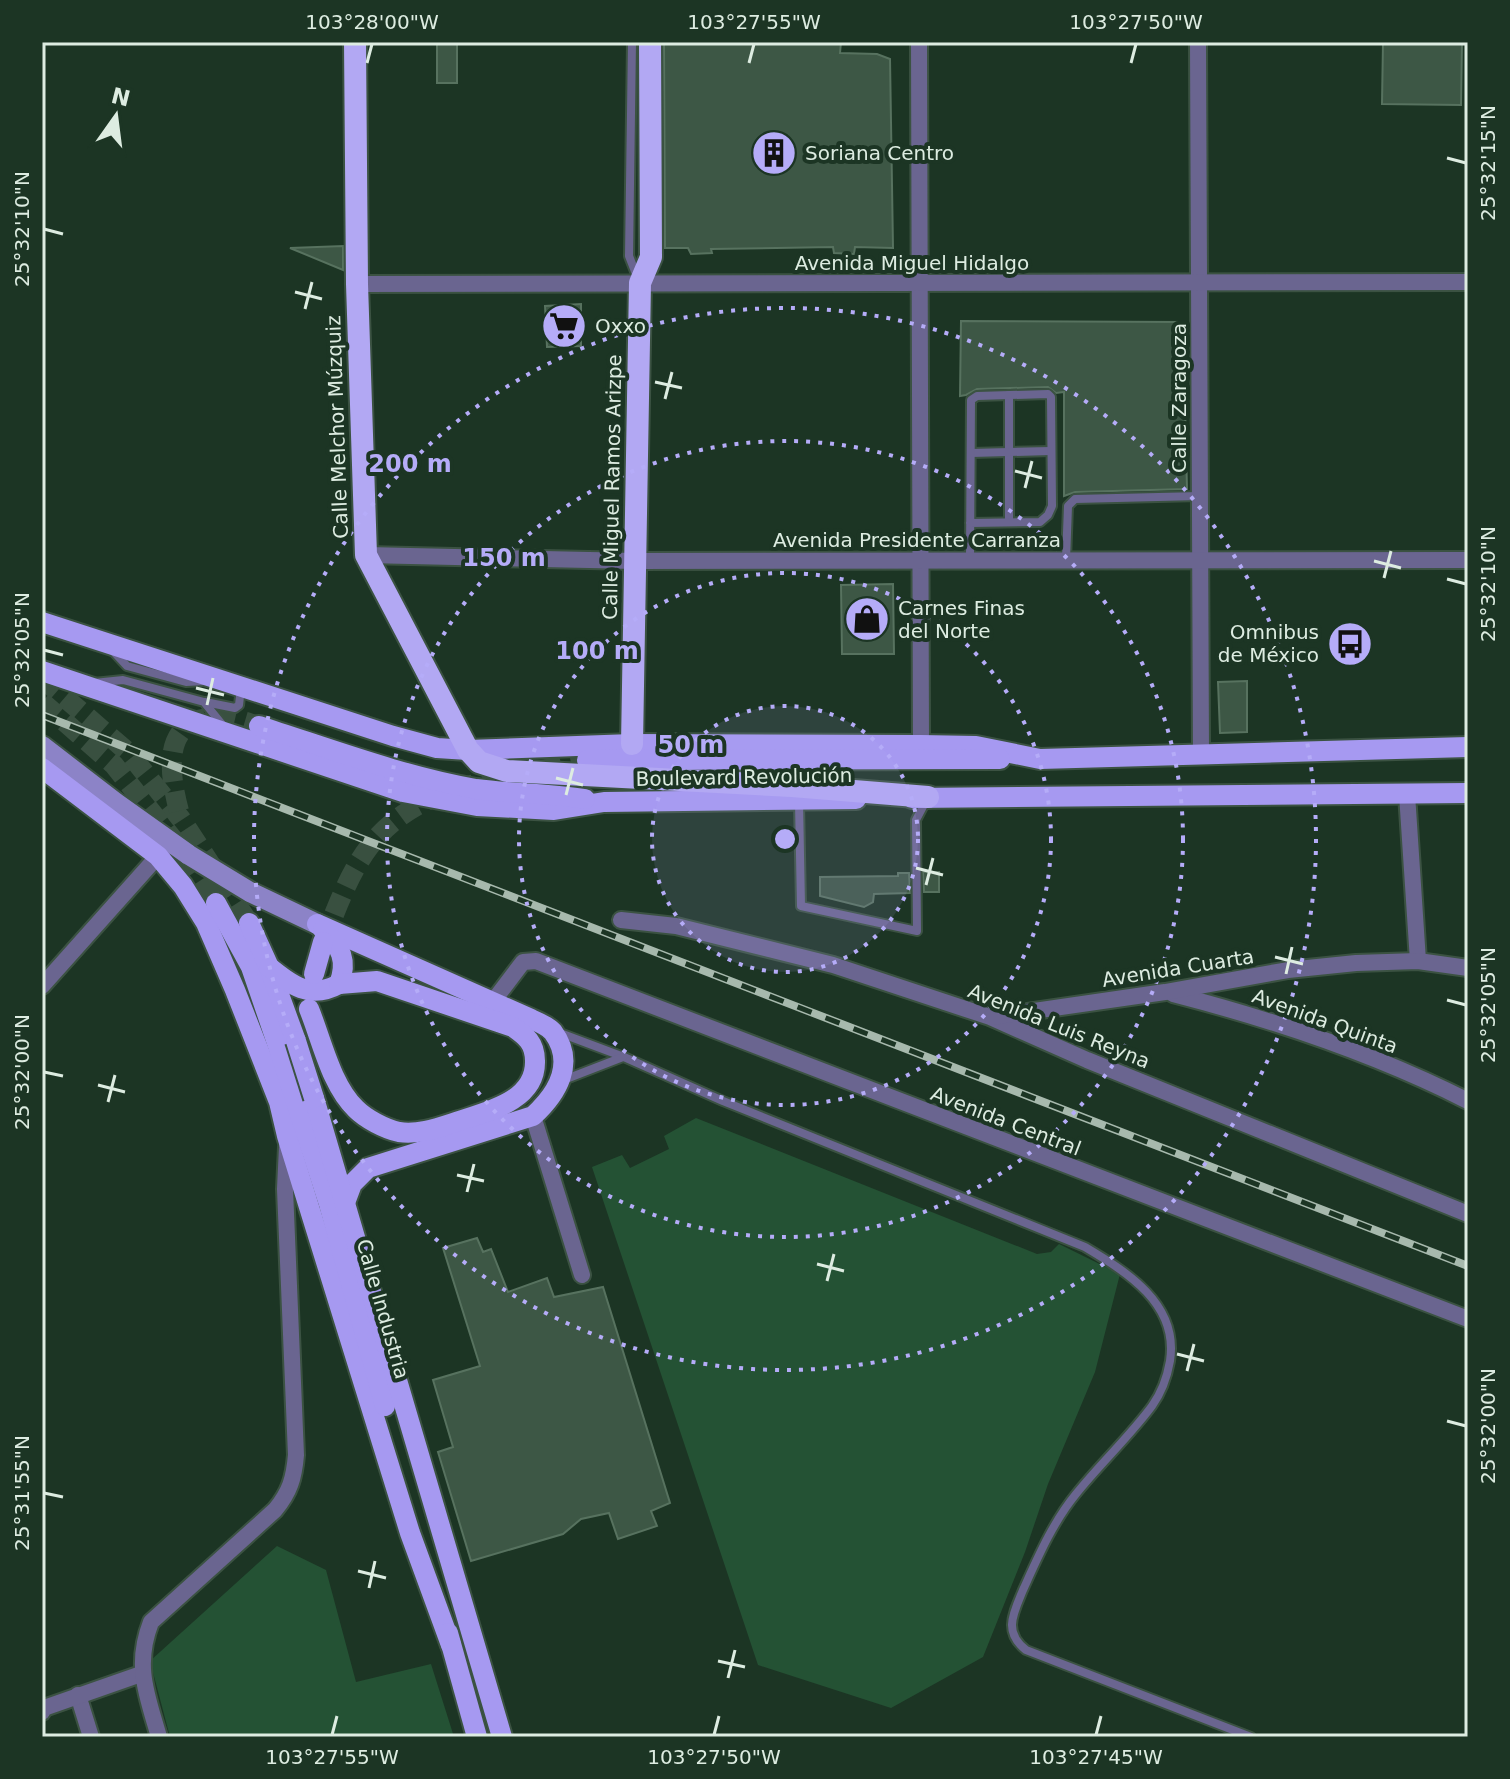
<svg xmlns="http://www.w3.org/2000/svg" width="1510" height="1779" viewBox="0 0 1510 1779" font-family="'DejaVu Sans',sans-serif">
	<rect width="100%" height="100%" fill="#1c3524"/>
	<g fill="#245234">
		<path d="M 696,1118 L 1037,1254 L 1051,1252 L 1059,1244 L 1120,1274 L 1095,1372 L 1048,1484 L 1025,1552 L 983,1657 L 891,1708 L 758,1665 L 592,1167 L 622,1155 L 630,1168 L 669,1149 L 664,1136 Z"/>
		<path d="M 277,1546 L 326,1570 L 356,1682 L 431,1664 L 454,1737 L 170,1737 L 150,1661 Z"/>
	</g>
	<g fill="#3d5745" stroke="#57725f" stroke-width="2">
		<rect x="437" y="42" width="20" height="41"/>
		<path d="M 664,42 L 841,42 L 840,53 L 877,54 L 890,59 L 893,248 L 855,247 L 854,254 L 834,253 L 833,247 L 711,249 L 712,253 L 691,254 L 688,248 L 665,248 Z"/>
		<path d="M 1383,42 L 1462,42 L 1461,105 L 1382,104 Z"/>
		<path d="M 343,246 L 343,270 L 290,248 Z"/>
		<path d="M 581,304 L 581,346 L 547,347 L 545,306 Z"/>
		<path d="M 961,321 L 1183,322 L 1187,489 L 1075,492 L 1064,496 L 1064,392 L 1056,393 L 1048,387 L 977,389 L 966,395 L 960,396 Z"/>
		<path d="M 893,584 L 894,654 L 842,654 L 841,585 Z"/>
		<path d="M 1247,681 L 1247,732 L 1220,733 L 1218,682 Z"/>
		<path d="M 923,872 L 939,872 L 939,892 L 924,892 Z"/>
		<path d="M 898,873 L 909,873 L 910,893 L 874,894 L 873,902 L 864,907 L 820,896 L 820,877 L 898,876 Z"/>
		<path d="M 477,1238 L 483,1252 L 491,1249 L 508,1292 L 547,1278 L 554,1297 L 603,1287 L 670,1503 L 651,1511 L 657,1526 L 618,1539 L 609,1513 L 581,1519 L 563,1534 L 471,1561 L 438,1452 L 453,1447 L 433,1380 L 480,1366 L 443,1248 Z"/>
	</g>
	<g fill="none" stroke-linecap="round" stroke-linejoin="round">
		<g stroke="#395040" stroke-width="20" stroke-dasharray="20 10" stroke-linecap="butt">
			<path d="M 42,678 L 129,753 L 181,819 L 249,923"/>
			<path d="M 42,702 L 114,765 L 173,839 L 216,903"/>
			<path d="M 179,811 C 169,773 161,720 215,717 C 230,716 245,722 259,726"/>
			<path d="M 323,942 C 336,910 348,875 369,847 C 403,803 450,788 502,778 C 531,773 559,766 587,760"/>
		</g>
		<g stroke="#3b5242" stroke-width="12">
			<g id="service">
				<path d="M 632,42 L 629,256 L 638,279"/>
				<path d="M 1009,395 L 1009,522"/>
				<path d="M 971,453 L 1051,451"/>
				<path d="M 970,559 L 971,400 L 977,396 L 1048,394 L 1051,397 L 1052,506 L 1048,515 L 1040,522 L 970,523"/>
				<path d="M 1066,560 L 1068,506 L 1075,499 L 1200,496"/>
				<path d="M 112,650 L 127,666 L 186,682 L 205,681"/>
				<path d="M 94,683 L 123,680 L 204,702 L 225,728"/>
				<path d="M 205,702 L 235,708 L 239,705 L 241,688"/>
				<path d="M 799,802 L 801,906 L 917,931 L 916,820 L 926,801"/>
				<path d="M 560,1033 L 624,1057 L 723,1101 L 1085,1247 C 1127,1272 1179,1304 1170,1361 C 1167,1378 1162,1392 1152,1406 C 1129,1437 1100,1464 1076,1494 C 1053,1522 1038,1557 1023,1590 C 1013,1614 1003,1632 1026,1650 L 1251,1737"/>
				<path d="M 561,1081 L 623,1057"/>
			</g>
		</g>
		<g stroke="#3b5242" stroke-width="20">
			<g id="minor">
				<path d="M 919,42 L 921,745"/>
				<path d="M 1198,42 L 1201,753"/>
				<path d="M 357,284 L 1468,282"/>
				<path d="M 366,555 L 635,561 L 1468,560"/>
				<path d="M 1407,794 L 1418,961"/>
				<path d="M 621,920 L 676,926 L 833,965 L 990,1017 L 1087,1060 L 1468,1214"/>
				<path d="M 42,986 L 166,847"/>
				<path d="M 1173,994 C 1274,1020 1375,1054 1468,1101"/>
				<path d="M 485,1012 L 523,962 L 536,961 L 1468,1319"/>
				<path d="M 992,1017 L 1165,992 L 1288,970 L 1356,963 L 1418,961 L 1468,968"/>
				<path d="M 533,1116 L 582,1275"/>
				<path d="M 78,1695 L 91,1737"/>
				<path d="M 42,1712 L 44,1708 L 141,1674"/>
				<path d="M 159,1737 C 147,1695 134,1666 151,1622 L 275,1510 C 290,1492 294,1478 296,1455 L 285,1189 L 287,1147"/>
			</g>
		</g>
		<g stroke="#3b5242" stroke-width="24">
			<g id="secondary">
				<path d="M 42,746 L 116,803 L 189,855"/>
				<path d="M 250,892 L 317,924"/>
			</g>
		</g>
		<g stroke="#3b5242" stroke-width="24">
			<g id="primary">
				<path d="M 42,622 L 393,736 L 437,748 L 468,750 L 632,744 L 921,745 L 976,746 L 1040,759 L 1468,747"/>
				<path d="M 42,671 L 403,792 L 477,806 L 554,810 L 604,802 L 856,799"/>
				<path d="M 259,726 C 328,748 405,777 476,789 C 512,794 549,793 585,799"/>
				<path d="M 587,760 L 1000,759"/>
				<path d="M 42,768 L 158,856 L 183,886 L 206,923 L 235,990 L 279,1102 L 287,1136 L 410,1533 L 451,1645"/>
				<path d="M 912,798 L 1468,793"/>
				<path d="M 216,903 L 251,967 L 278,1046 L 329,1204 L 385,1406"/>
				<path d="M 249,923 L 269,967 L 296,1041"/>
				<path d="M 317,924 L 531,1019 C 538,1022 548,1026 553,1032 C 576,1063 557,1094 533,1116 L 368,1168 L 352,1184 L 346,1200"/>
				<path d="M 269,967 C 291,985 310,1000 339,984 C 348,961 341,946 323,930"/>
				<path d="M 314,974 L 323,942"/>
				<path d="M 309,1009 C 322,1041 331,1085 356,1109 C 366,1119 385,1129 399,1132 C 420,1135 440,1127 459,1121 C 490,1111 536,1100 535,1061 C 535,1043 526,1036 513,1027 L 377,981 L 339,984"/>
				<path d="M 314,1098 L 502,1737"/>
				<path d="M 448,1633 L 477,1737"/>
			</g>
		</g>
		<g stroke="#3b5242" stroke-width="26">
			<g id="trunk">
				<path d="M 355,42 L 357,284 L 366,555 L 468,750 L 479,762 L 507,771 L 792,786 L 928,797"/>
				<path d="M 632,744 L 640,283 L 651,257 L 650,42"/>
			</g>
		</g>
		<use href="#service" stroke="#6a6590" stroke-width="8"/>
		<use href="#minor" stroke="#6a6590" stroke-width="16"/>
		<use href="#secondary" stroke="#8c83c7" stroke-width="20"/>
		<use href="#primary" stroke="#a699f1" stroke-width="20"/>
		<use href="#trunk" stroke="#b2a8f3" stroke-width="22"/>
		<g stroke="#a7b9ad" stroke-width="8">
			<path id="rail" d="M 42,715 L 1468,1266"/>
		</g>
		<use href="#rail" stroke="#1c3524" stroke-width="5" stroke-dasharray="15" stroke-linecap="butt"/>
		<g stroke="#3b5242" stroke-width="24" stroke-linecap="butt">
			<path id="secondary-bridge" d="M 189,855 L 250,892"/>
		</g>
		<g stroke="#3b5242" stroke-width="24" stroke-linecap="butt">
			<path id="primary-bridge" d="M 296,1041 L 314,1098"/>
		</g>
		<use href="#secondary-bridge" stroke="#8c83c7" stroke-width="20"/>
		<use href="#primary-bridge" stroke="#a699f1" stroke-width="20"/>
	</g>
	<path fill="none" stroke="#ddece1" stroke-width="3" d="M 367,63 L 372,44M 749,63 L 754,44M 1131,63 L 1136,44M 1447,158 L 1466,163M 44,229 L 63,234M 295,292 L 322,299M 305,309 L 312,282M 655,382 L 682,388M 665,399 L 672,372M 1015,471 L 1042,478M 1025,488 L 1032,461M 1374,561 L 1401,568M 1384,578 L 1391,551M 1447,579 L 1466,584M 44,650 L 63,655M 196,688 L 224,695M 207,705 L 213,678M 556,778 L 583,785M 566,795 L 573,768M 916,868 L 943,875M 926,885 L 933,858M 1275,957 L 1303,964M 1286,974 L 1292,947M 1447,1000 L 1466,1005M 44,1072 L 63,1076M 98,1085 L 125,1092M 108,1102 L 115,1075M 457,1175 L 484,1181M 467,1192 L 474,1164M 817,1264 L 844,1271M 827,1281 L 834,1254M 1177,1354 L 1204,1361M 1187,1371 L 1194,1344M 1447,1421 L 1466,1426M 44,1493 L 63,1497M 358,1571 L 386,1578M 369,1588 L 375,1561M 718,1661 L 745,1667M 728,1678 L 735,1650M 332,1735 L 337,1716M 714,1735 L 719,1716M 1096,1735 L 1101,1716"/>
	<circle cx="785" cy="839" r="133" fill="#b5acf8" fill-opacity=".12"/>
	<g fill="none" stroke="#b5acf8" stroke-width="4" stroke-dasharray="4 8">
		<circle cx="785" cy="839" r="133"/>
		<circle cx="785" cy="839" r="266"/>
		<circle cx="785" cy="839" r="398"/>
		<circle cx="785" cy="839" r="531"/>
	</g>
	<defs>
		<g id="building-disc" transform="scale(2.3)"><circle r="9.5" fill="#b5acf8" stroke="#1c3524"/><path d="M-4-6H4V6H1V3H-1V6H-4ZM-2.5-4.3h1.7v1.8h-1.7ZM.8-4.3h1.7v1.8H.8ZM-2.5-1h1.7V.8h-1.7ZM.8-1h1.7V.8H.8Z" fill="#111"/></g>
		<g id="supermarket-disc" transform="scale(2.3)"><circle r="9.5" fill="#b5acf8" stroke="#1c3524"/><path d="M-6-5.5h2.5l.6 2H6L4.5 2H-2.5L-4.4-4H-6ZM-1.5 3.2a1.3 1.3 0 1 0 .1 0ZM3 3.2a1.3 1.3 0 1 0 .1 0Z" fill="#111"/></g>
		<g id="shop-disc" transform="scale(2.3)"><circle r="9.5" fill="#b5acf8" stroke="#1c3524"/><path d="M-5-2.5h2.3a2.7 3.5 0 0 1 5.4 0H5L5.5 6h-11ZM-1.5-2.5h3a1.5 2.3 0 0 0-3 0Z" fill="#111"/></g>
		<g id="bus-disc" transform="scale(2.3)"><circle r="9.5" fill="#b5acf8" stroke="#1c3524"/><path d="M-5-6H5V4H4V6H2V4H-2V6H-4V4H-5ZM-3.5-4V0h7V-4ZM-3.5 1.2v1.5H-2V1.2ZM2 1.2v1.5H3.5V1.2Z" fill="#111"/></g>
	</defs>
	<g fill-rule="evenodd">
		<use href="#building-disc" x="774" y="153"/>
		<use href="#supermarket-disc" x="564" y="326"/>
		<use href="#shop-disc" x="867" y="619"/>
		<use href="#bus-disc" x="1350" y="644"/>
	</g>
	<g text-anchor="middle" stroke-width="8" stroke-linejoin="round" paint-order="stroke">
		<g font-size="20" fill="#ddece1" stroke="#1c3524" text-anchor="start">
			<text x="805" y="160">Soriana Centro</text>
			<text x="595" y="333">Oxxo</text>
			<text x="898" y="615">Carnes Finas<tspan x="898" dy="23">del Norte</tspan></text>
			<text x="1319" y="639" text-anchor="end">Omnibus<tspan x="1319" dy="23">de México</tspan></text>
		</g>
		<g font-size="20" fill="#ddece1" stroke="#1c3524">
			<text x="912" y="270">Avenida Miguel Hidalgo</text>
			<text transform="translate(1179 398) rotate(-90)" y="7">Calle Zaragoza</text>
			<text transform="translate(337 427) rotate(-92)" y="7">Calle Melchor Múzquiz</text>
			<text transform="translate(612 487) rotate(-89)" y="7">Calle Miguel Ramos Arizpe</text>
			<text x="917" y="547">Avenida Presidente Carranza</text>
			<text transform="translate(744 777) rotate(-1)" y="7">Boulevard Revolución</text>
			<text transform="translate(1178 968) rotate(-9)" y="7">Avenida Cuarta</text>
			<text transform="translate(1325 1021) rotate(20)" y="7">Avenida Quinta</text>
			<text transform="translate(1059 1026) rotate(22)" y="7">Avenida Luis Reyna</text>
			<text transform="translate(1006 1121) rotate(21)" y="7">Avenida Central</text>
			<text transform="translate(383 1309) rotate(74)" y="7">Calle Industria</text>
		</g>
	</g>
	<circle cx="785" cy="839" r="12" fill="#b5acf8" stroke="#1c3524" stroke-width="4"/>
	<g font-size="24" text-anchor="middle" font-weight="bold" fill="#b5acf8" stroke="#1c3524" stroke-width="8" stroke-linejoin="round" paint-order="stroke">
		<text x="410" y="472">200 m</text>
		<text x="504" y="566">150 m</text>
		<text x="597" y="659">100 m</text>
		<text x="691" y="753">50 m</text>
	</g>
	<rect width="1510" height="1779" fill="none" stroke="#1c3524" stroke-width="88"/>
	<g transform="translate(116 116) rotate(14)" stroke="#1c3524" stroke-width="6" paint-order="stroke">
	<path d="M0-6L14 30L0 20L-14 30Z" fill="#ddece1"/>
	<text y="-12" font-size="22" font-weight="bold" text-anchor="middle" fill="#ddece1">N</text>
	</g>
	<rect x="44" y="44" width="1422" height="1691" fill="none" stroke="#ddece1" stroke-width="3"/>
	<g font-size="20" text-anchor="middle" fill="#ddece1">
		<text x="372" y="29">103°28'00"W</text>
		<text x="754" y="29">103°27'55"W</text>
		<text x="1136" y="29">103°27'50"W</text>
		<text transform="translate(1488 163) rotate(-90)" y="7">25°32'15"N</text>
		<text transform="translate(22 229) rotate(-90)" y="7">25°32'10"N</text>
		<text transform="translate(1488 584) rotate(-90)" y="7">25°32'10"N</text>
		<text transform="translate(22 650) rotate(-90)" y="7">25°32'05"N</text>
		<text transform="translate(1488 1005) rotate(-90)" y="7">25°32'05"N</text>
		<text transform="translate(22 1072) rotate(-90)" y="7">25°32'00"N</text>
		<text transform="translate(1488 1426) rotate(-90)" y="7">25°32'00"N</text>
		<text transform="translate(22 1493) rotate(-90)" y="7">25°31'55"N</text>
		<text x="332" y="1764">103°27'55"W</text>
		<text x="714" y="1764">103°27'50"W</text>
		<text x="1096" y="1764">103°27'45"W</text>
	</g>
</svg>
